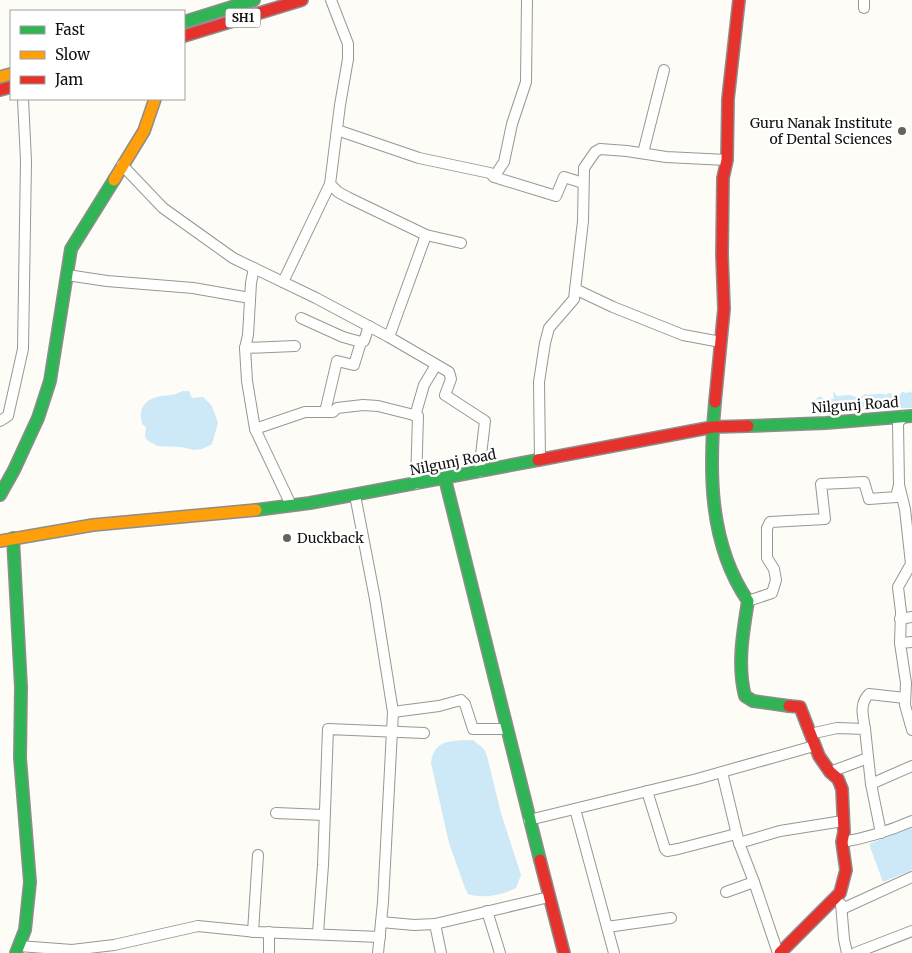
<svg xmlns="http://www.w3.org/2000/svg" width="912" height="953" viewBox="0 0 912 953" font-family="Merriweather,serif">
	<rect width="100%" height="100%" fill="#fdfcf7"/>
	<g fill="#cde8f7">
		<path d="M 183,391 L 189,391 L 192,398 L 203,397 L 212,406 L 218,423 L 212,444 L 202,449 L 194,450 L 181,447 L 158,446 L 148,441 L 145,437 L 146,427 L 142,424 C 142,420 140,415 141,412 C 145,397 159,396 171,395 C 175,395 179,392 183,391 Z"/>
		<path d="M 833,391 L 837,396 L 850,395 L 859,398 L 865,394 C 872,396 879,392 886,395 L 889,393 L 900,395 L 902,392 L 908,393 L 910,391 L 912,393 L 912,408 L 833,409 C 826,411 820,410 813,412 L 812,405 L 819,396 L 826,400 L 829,398 L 834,399 Z"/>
		<path d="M 473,740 L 484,749 L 487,756 L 501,813 L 521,875 L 516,888 C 502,895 483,899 468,894 L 465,888 L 449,843 L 431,763 C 434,738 453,741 473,740 Z"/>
		<path d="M 912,827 L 912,870 L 883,882 L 869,844 Z"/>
	</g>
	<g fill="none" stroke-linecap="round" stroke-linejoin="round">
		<g stroke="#979795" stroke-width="12">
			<g id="street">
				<path d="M 864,8 L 864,0"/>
				<path d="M 337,130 L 419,158 L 490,173 L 494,177 L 504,162 L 512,124 L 526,82 L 527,0"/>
				<path d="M 643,153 L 664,70"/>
				<path d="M 122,165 L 163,208 L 233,258 L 316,298 L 389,337 L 426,235 L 349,198 L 338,192 L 330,184 L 340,105 L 348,59 L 348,44 L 331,0"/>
				<path d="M 494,177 L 556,196 L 564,177 L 583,183"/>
				<path d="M 426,235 L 461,243"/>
				<path d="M 254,268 L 251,283 L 248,335 L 245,348 L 247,381 L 255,429 L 291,505"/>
				<path d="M 67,275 L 107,281 L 193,288 L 250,298"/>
				<path d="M 283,282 L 330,184"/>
				<path d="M 575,289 L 613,307 L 683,335 L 721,342"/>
				<path d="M 301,318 L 343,337 L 361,342 L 364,341 L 369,326"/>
				<path d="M 389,337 L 449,372 L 451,379 L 445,395 L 485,421 L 479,472"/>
				<path d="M 245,348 L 295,346"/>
				<path d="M 325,412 L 337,361 L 354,365 L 361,342"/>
				<path d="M 415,416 L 424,385 L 436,365"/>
				<path d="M 0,421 L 8,416 L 23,349 L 26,161 L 23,99"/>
				<path d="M 255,429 L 305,412 L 333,412 L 337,408 L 363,405 L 378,406 L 418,416 L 416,484"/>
				<path d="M 540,460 L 539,382 L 545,343 L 549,328 L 574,299 L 583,221 L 584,168 L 595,152 L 600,149 L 627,151 L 666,157 L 727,160"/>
				<path d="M 355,495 L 375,599 L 393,712 L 383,902 L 378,953"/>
				<path d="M 748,601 L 772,593 L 776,580 L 774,569 L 767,558 L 767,528 L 770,522 L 825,519 L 821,484 L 864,482 L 869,499 L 896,497 L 899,485"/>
				<path d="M 900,619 L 912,617"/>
				<path d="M 912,642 L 900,643 L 906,683 L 905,705 L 912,730"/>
				<path d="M 900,643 L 901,612 L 898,587 L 911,564 L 905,509 L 899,485 L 898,423 L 904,416"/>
				<path d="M 393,712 L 439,706 L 461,700 L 465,704 L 473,729 L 507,729"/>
				<path d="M 865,729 C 863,716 859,704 869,694 L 905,698"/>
				<path d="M 810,734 L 837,728 L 865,729 L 871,784"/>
				<path d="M 722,772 L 739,843 L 780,831 L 843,821"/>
				<path d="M 830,772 L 868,758"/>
				<path d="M 647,791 L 665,849 L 667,851 L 678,849 L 736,834"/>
				<path d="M 575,809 L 614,953"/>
				<path d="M 276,813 L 324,815"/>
				<path d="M 529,820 L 697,779 L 814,746"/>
				<path d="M 881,833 L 871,784 L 912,766"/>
				<path d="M 842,842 C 867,838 889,831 912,821"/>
				<path d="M 754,882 L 778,953"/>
				<path d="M 726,892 L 754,882 L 739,843"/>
				<path d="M 841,904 L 844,939 L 847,953"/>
				<path d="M 842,909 L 912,877"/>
				<path d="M 487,911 L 500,953"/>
				<path d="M 381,922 L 414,925 L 435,924 L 549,897"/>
				<path d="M 435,924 L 441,953"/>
				<path d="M 607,927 L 671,918"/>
				<path d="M 253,932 L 258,855"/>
				<path d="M 318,933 L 323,865 L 328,729 L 424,733"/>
				<path d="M 19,946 L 72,950 L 114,945 L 198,926 L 257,932 L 380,937"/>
				<path d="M 269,953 L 269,932"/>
				<path d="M 855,953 L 912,931"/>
			</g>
		</g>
		<g stroke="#8e8d8b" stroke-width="14">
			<g id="fast">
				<path d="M 184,22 L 254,0"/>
				<path d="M 715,402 C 709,469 708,543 748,601 C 743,632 737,665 745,696 L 753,701 L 789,706"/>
				<path d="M 748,426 L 826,423 L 912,416"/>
				<path d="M 445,479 L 540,860"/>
				<path d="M 0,495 L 14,470 L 38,418 L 50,381 L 71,249 L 114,180"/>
				<path d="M 256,510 L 310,503 L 538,460"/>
				<path d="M 13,538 L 21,687 L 20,758 L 30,882 L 25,930 L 16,953"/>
			</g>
		</g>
		<g stroke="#8e8d8b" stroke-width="14">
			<g id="slow">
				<path d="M 0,77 L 11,74"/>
				<path d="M 114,180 L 144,131 L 155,99"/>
				<path d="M 0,541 L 93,525 L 256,510"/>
			</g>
		</g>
		<g stroke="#8e8d8b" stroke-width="14">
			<g id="jam">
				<path d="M 184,36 L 302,0"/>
				<path d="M 0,90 L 11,87"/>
				<path d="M 715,402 L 724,309 L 722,255 L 723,178 L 727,160 L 728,99 L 739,0"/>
				<path d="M 538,460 L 713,427 L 748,426"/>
				<path d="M 540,860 L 564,953"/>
				<path d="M 780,953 L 840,893 L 846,870 L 842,842 L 844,832 L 842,789 L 838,779 L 830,772 L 819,756 L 800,707 L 789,706"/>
			</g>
		</g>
		<use href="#street" stroke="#fffffe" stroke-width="10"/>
		<use href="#fast" stroke="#30b455" stroke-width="11"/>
		<use href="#slow" stroke="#ff9f0a" stroke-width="11"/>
		<use href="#jam" stroke="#e5322d" stroke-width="11"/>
	</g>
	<g fill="#646362" stroke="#fff" stroke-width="2">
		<circle cx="902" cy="131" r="5"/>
		<circle cx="287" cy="538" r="5"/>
	</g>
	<g text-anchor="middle" stroke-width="5" stroke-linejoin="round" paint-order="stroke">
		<rect fill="#fff" stroke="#585858" stroke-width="1" x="225.5" y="8.5" width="35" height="19" rx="4"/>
		<g font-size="12" font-weight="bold" fill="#111">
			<text x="243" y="22">SH1</text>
		</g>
		<g font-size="14" fill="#111" stroke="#fff" text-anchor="end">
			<text x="892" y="128">Guru Nanak Institute<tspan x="892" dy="16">of Dental Sciences</tspan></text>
			<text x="297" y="543" text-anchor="start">Duckback</text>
		</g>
		<g font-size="14" fill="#111" stroke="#fff">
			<text transform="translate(855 405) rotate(-4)" y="5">Nilgunj Road</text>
			<text transform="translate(453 462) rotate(-11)" y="5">Nilgunj Road</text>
		</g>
	</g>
	<rect x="10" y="10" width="175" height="90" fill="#ffffff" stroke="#a0a0a0"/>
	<rect x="20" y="26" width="25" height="8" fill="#30b455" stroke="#a0a0a0"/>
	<text x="55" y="35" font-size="15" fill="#111111">Fast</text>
	<rect x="20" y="51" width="25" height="8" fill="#ff9f0a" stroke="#a0a0a0"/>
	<text x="55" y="60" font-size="15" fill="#111111">Slow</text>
	<rect x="20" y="76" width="25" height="8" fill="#e5322d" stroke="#a0a0a0"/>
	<text x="55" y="85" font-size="15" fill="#111111">Jam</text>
</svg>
